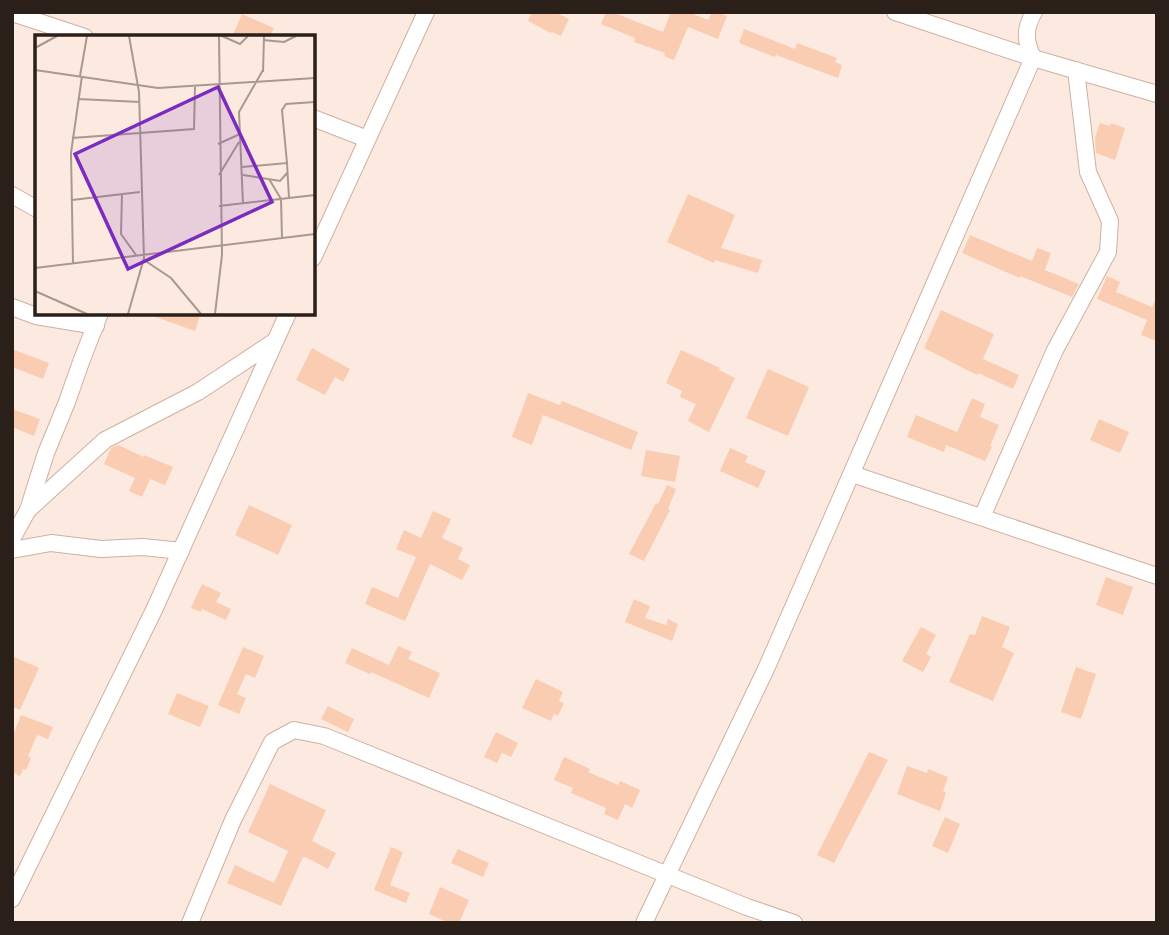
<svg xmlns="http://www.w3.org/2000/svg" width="1169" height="935" viewBox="0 0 1169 935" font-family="Poppins,sans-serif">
	<rect width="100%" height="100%" fill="#fceae0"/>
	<g fill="#faccb2">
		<path d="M 532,12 L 555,12 L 569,19 L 561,36 L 552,32 L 551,33 L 528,21 Z"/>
		<path d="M 606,12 L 612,12 L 663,32 L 671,12 L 688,12 L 708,20 L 712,12 L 718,12 L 727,16 L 718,39 L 688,27 L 674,60 L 664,56 L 665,53 L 634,42 L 635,38 L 601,24 Z"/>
		<path d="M 242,14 L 274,28 L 270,37 L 232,37 Z"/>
		<path d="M 744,29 L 795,49 L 797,43 L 837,58 L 835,62 L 842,65 L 838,78 L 776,55 L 775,57 L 739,43 Z"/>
		<path d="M 1100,123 L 1110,126 L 1111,123 L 1125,128 L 1115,160 L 1096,153 L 1095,138 Z"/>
		<path d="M 688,194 L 735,215 L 721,248 L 762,260 L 758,273 L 715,260 L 714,263 L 667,242 Z"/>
		<path d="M 970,235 L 1032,261 L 1037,248 L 1051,253 L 1045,270 L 1079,284 L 1072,297 L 1020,276 L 1020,278 L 962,253 Z"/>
		<path d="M 1107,276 L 1120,282 L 1116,292 L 1152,307 L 1157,297 L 1157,341 L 1141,335 L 1147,320 L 1097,299 Z"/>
		<path d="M 941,310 L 994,334 L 983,359 L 1019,375 L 1013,389 L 978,373 L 977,375 L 924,348 Z"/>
		<path d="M 150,313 L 201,313 L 195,331 L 150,315 Z"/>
		<path d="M 312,348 L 350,369 L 343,382 L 335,377 L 325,395 L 296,380 Z"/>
		<path d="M 12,349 L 49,363 L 43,379 L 12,367 Z"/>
		<path d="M 681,350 L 720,368 L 719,370 L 735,378 L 709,432 L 688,421 L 696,404 L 680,397 L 682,391 L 666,383 Z"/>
		<path d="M 768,369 L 809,387 L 788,436 L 746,418 Z"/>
		<path d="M 528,393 L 560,405 L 562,401 L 638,432 L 631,450 L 543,415 L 532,445 L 512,437 Z"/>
		<path d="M 972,398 L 985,404 L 980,417 L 999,425 L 990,446 L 992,447 L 985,461 L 946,445 L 944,452 L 907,437 L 916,415 L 957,432 Z"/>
		<path d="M 12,409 L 40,419 L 34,436 L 12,427 Z"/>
		<path d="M 1099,419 L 1129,432 L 1120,453 L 1090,440 Z"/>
		<path d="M 118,445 L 144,457 L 144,455 L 173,467 L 165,485 L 150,479 L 142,497 L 129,491 L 135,478 L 104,464 L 111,448 Z"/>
		<path d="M 730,448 L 748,456 L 745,462 L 766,471 L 758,488 L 720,471 Z"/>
		<path d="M 646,450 L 680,456 L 675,482 L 641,476 Z"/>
		<path d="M 667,485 L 676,489 L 668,509 L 670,510 L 644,561 L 629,554 L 656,503 L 658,504 Z"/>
		<path d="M 249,505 L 292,525 L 278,555 L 235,535 Z"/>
		<path d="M 433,511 L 451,519 L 442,538 L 463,548 L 458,559 L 470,565 L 462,580 L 430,564 L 405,621 L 365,604 L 372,587 L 398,598 L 416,557 L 396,549 L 404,530 L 421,538 Z"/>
		<path d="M 1106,577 L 1133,587 L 1123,615 L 1096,605 Z"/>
		<path d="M 202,584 L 221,593 L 216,602 L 231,609 L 226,620 L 202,609 L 201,612 L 191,608 Z"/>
		<path d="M 634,599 L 650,606 L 645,618 L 666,625 L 668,619 L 678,624 L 672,641 L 625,622 Z"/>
		<path d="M 982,616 L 1010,627 L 1002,647 L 1014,653 L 993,701 L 949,682 L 970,634 L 975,635 Z"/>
		<path d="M 921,627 L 936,635 L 926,654 L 931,657 L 923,672 L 902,661 Z"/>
		<path d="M 398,646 L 412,652 L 408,659 L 440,673 L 429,698 L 371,672 L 370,674 L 345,663 L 352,648 L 389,665 Z"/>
		<path d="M 243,647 L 264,656 L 255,678 L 246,674 L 237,694 L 246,698 L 239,714 L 218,705 Z"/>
		<path d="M 12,656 L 39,668 L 20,710 L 12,706 Z"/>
		<path d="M 1076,667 L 1096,674 L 1081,719 L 1061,712 Z"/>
		<path d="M 536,679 L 563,692 L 559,701 L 564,703 L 558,716 L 554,714 L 551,721 L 522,708 Z"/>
		<path d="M 177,693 L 209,706 L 200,727 L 168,714 Z"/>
		<path d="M 328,706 L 354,719 L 348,732 L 321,719 Z"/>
		<path d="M 21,715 L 53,727 L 48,739 L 37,735 L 28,756 L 31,758 L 26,770 L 23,769 L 20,776 L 12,772 L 12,738 Z"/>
		<path d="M 496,732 L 518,743 L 511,757 L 502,753 L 497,763 L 484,757 Z"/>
		<path d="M 869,752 L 888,760 L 834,863 L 817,855 Z"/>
		<path d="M 564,757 L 590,769 L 588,772 L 618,785 L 620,781 L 640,790 L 632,808 L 625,804 L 618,820 L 604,814 L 606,808 L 571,793 L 573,788 L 554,780 Z"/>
		<path d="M 907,766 L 927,773 L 928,769 L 948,777 L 943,791 L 946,793 L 940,811 L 897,794 Z"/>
		<path d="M 270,784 L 326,810 L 312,841 L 336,853 L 328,869 L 305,857 L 303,857 L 281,906 L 227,883 L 235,865 L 274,883 L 288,851 L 248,832 Z"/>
		<path d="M 945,817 L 960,824 L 948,853 L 932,846 Z"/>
		<path d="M 391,847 L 403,852 L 390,885 L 410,893 L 406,903 L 374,890 Z"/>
		<path d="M 458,849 L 489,863 L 483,877 L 451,863 Z"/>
		<path d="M 440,887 L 469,900 L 459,923 L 449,923 L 429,914 Z"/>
	</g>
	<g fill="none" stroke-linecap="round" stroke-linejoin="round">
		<g stroke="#cdb1a2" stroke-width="18">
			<g id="minor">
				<path d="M 895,12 L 1033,58 L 1157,94"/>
				<path d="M 12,13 L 85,37"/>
				<path d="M 313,118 L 367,139"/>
				<path d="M 12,195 L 37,209"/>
				<path d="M 313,258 L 426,12"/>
				<path d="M 12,307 L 36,316 L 96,326"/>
				<path d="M 852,474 L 1157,576"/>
				<path d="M 28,510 L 105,440 L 198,392 L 275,341"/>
				<path d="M 982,517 L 1055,350 L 1108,252 L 1110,221 L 1088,172 L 1076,70"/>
				<path d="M 12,539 L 28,510 L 46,453 L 67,402 L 81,362 L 100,313"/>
				<path d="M 12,550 L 51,543 L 101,549 L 143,547 L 181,551"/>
				<path d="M 12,899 L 154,610 L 288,313"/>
				<path d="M 190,923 L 233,820 L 272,742 L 294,730 L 324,736 L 747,907 L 794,923"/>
				<path d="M 644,923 L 766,669 L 1033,58 C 1025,40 1024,30 1034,12"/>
			</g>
		</g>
		<use href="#minor" stroke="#fff" stroke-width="16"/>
	</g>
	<g transform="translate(35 35)">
		<rect width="280" height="280" fill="#fceae0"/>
		<path fill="none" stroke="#a89990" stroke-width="2" d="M 187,1 L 205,9 L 213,1M 228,5 L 249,7 L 261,1M 0,13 L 22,1M 0,35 L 123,53 L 280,43M 228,37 L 229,1M 45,41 L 52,1M 43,64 L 105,67M 37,103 L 159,94 L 160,52M 183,109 L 205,99M 252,128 L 247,75 L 251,69 L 280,67M 207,132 L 252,128 L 254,163M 184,140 L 204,107M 208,140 L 245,146 L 253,137M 234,144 L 246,164 L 247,203M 87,159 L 86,199 L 101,220M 37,165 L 105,157M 208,169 L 204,77 L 228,35M 184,171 L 280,160M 109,225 L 136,243 L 166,279M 38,228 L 36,118 L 47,41M 0,233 L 280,199M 0,256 L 52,279M 93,279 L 109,223 L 104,57 L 94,1M 180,279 L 187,220 L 184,1"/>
		<path fill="#7b2cbf" fill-opacity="0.15" stroke="#7b2cbf" stroke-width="3.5" d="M 183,52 L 237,167 L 93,234 L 40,119 Z"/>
		<rect width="280" height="280" fill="none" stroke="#2a1f19" stroke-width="3.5"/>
	</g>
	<rect width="1169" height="935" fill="none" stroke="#2a1f19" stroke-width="28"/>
</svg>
